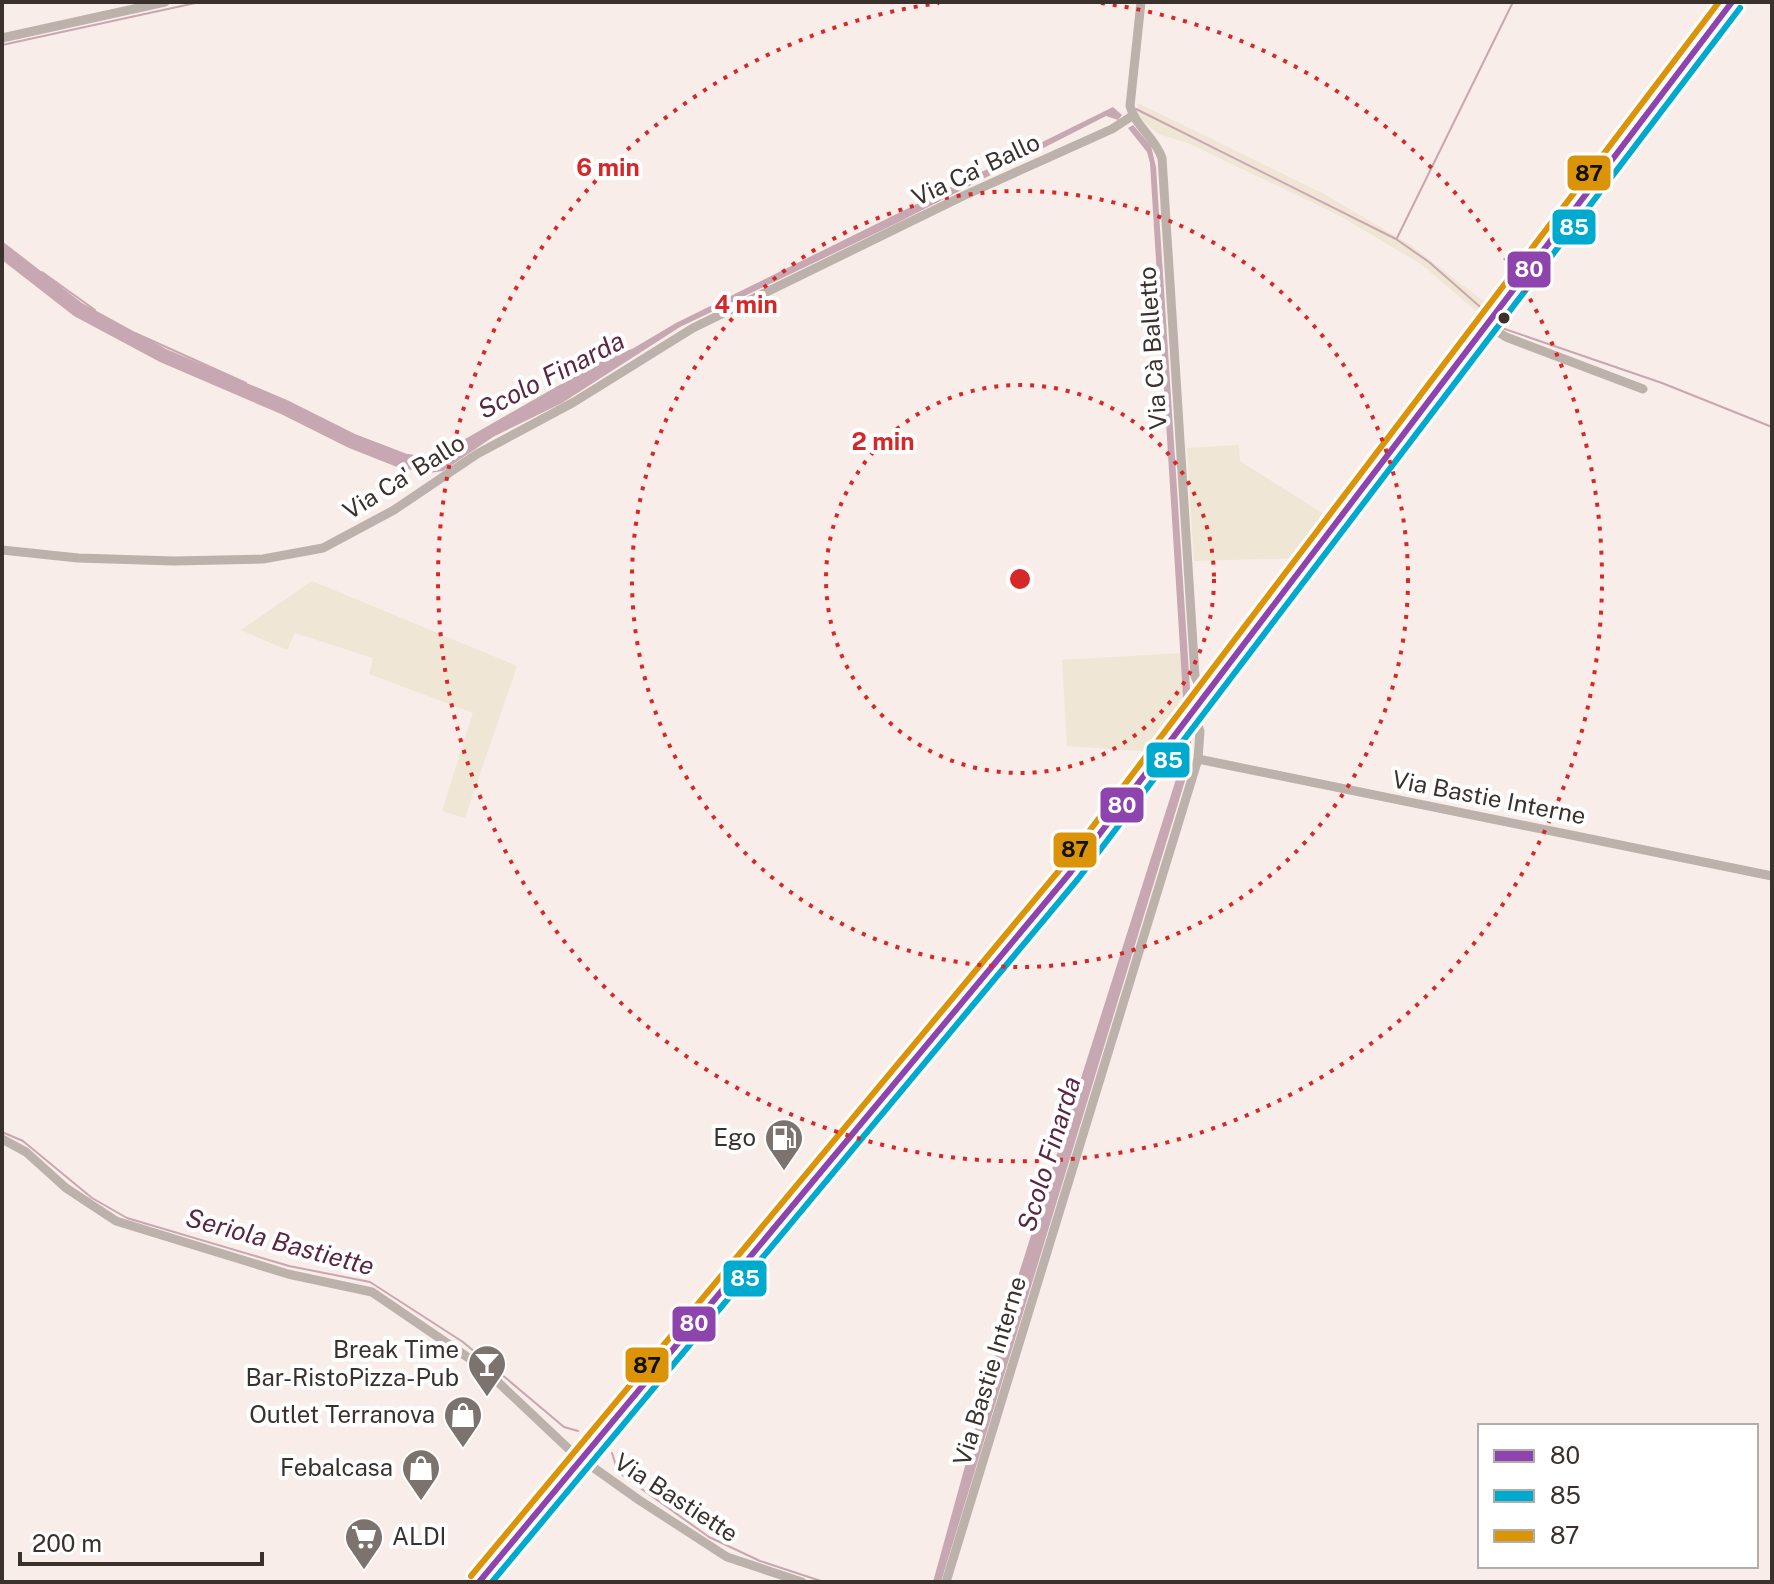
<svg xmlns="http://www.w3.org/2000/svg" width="1774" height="1584" viewBox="0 0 1774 1584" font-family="'Public Sans',sans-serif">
	<rect width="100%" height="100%" fill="#f8ede8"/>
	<g fill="#efe6d5">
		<path d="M 1138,103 L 1324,194 L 1409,244 L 1490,306 L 1483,317 L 1421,264 L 1338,215 L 1188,143 L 1158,134 L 1136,115 Z"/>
		<path d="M 1239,445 L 1240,461 L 1333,520 L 1304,558 L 1194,561 L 1187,448 Z"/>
		<path d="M 312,581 L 517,666 L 465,818 L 442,811 L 473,713 L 369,674 L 373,658 L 295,633 L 287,650 L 241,630 Z"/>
		<path d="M 1182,653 L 1184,713 L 1150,755 L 1141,751 L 1067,746 L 1062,660 Z"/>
	</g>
	<g fill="#c7a7b1">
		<path d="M 1113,107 L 1122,115 L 1118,120 L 1106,116 L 897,223 L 680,327 L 562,403 L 493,437 L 443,471 L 429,473 L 397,467 L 349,448 L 281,414 L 160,362 L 74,316 L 2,260 L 2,241 L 82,303 L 166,349 L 287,400 L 355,434 L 420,459 L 432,458 L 610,356 L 632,349 L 676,323 Z"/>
		<path d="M 1133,125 L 1151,146 L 1156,167 L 1191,704 L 1184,713 L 1150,163 L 1147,152 L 1128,128 Z"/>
		<path d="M 1191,731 L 1191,761 L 941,1582 L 933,1582 L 1014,1289 L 1178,773 L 1176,750 Z"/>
	</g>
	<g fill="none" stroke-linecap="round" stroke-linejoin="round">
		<g stroke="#c7a7b1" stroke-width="2">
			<path d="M 2,45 L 200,2"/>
			<path d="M 1136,109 L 1396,239 L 1429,262 L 1486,312"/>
			<path d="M 1397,238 L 1513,2"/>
			<path d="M 42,272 L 95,310"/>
			<path d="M 1499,327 L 1662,383 L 1772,427"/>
			<path d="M 135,333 L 246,383"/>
			<path d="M 408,455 L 426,458 L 440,453"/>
			<path d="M 1366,505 L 1493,335"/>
			<path d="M 1341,538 L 1361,512"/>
			<path d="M 1254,654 L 1289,607"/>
			<path d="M 1218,702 L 1248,662"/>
			<path d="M 2,1132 L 23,1141 L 92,1198 L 127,1218 L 289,1266 L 370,1282 L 463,1342 L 564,1427 L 578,1431"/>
			<path d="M 612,1453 L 618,1472 L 709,1537 L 760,1561 L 824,1582"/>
		</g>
		<g stroke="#bcb2ab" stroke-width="9">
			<path d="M 1141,2 L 1130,106 C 1135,126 1155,137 1162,158 L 1195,676 L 1205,700"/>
			<path d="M 2,38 L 165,2"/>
			<path d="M 1487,325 L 1506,337 L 1643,389"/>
			<path d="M 2,550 L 78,558 L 174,561 L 263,559 L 323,548 L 394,510 L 477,454 L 574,402 L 693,328 L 963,196 L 1112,129 L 1132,116"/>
			<path d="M 1198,759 L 1772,876"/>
			<path d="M 2,1139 L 26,1152 L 66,1188 L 116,1221 L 288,1274 L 372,1292 L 482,1367 L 573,1453 L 639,1500 L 727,1557 L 802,1582"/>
			<path d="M 946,1582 L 1198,759 L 1200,731 L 1193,715"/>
		</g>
		<path stroke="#b6aba1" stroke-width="11" d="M 479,1582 L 1070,873 L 1205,700 L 1732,2"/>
		<g stroke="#fff" stroke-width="12">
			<path id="bus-1" d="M 479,1582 L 1070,873 L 1732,2"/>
		</g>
		<g stroke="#fff" stroke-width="12">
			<path id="bus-2" d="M 492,1582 L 1078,879 L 1740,8"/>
		</g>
		<g stroke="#fff" stroke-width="12">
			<path id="bus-3" d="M 471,1576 L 1062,867 L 1719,2"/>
		</g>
		<use href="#bus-1" stroke="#8e44ad" stroke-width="6"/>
		<use href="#bus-2" stroke="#00a9ce" stroke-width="6"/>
		<use href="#bus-3" stroke="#db9407" stroke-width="6"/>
	</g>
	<g fill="none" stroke="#d62828" stroke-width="4" stroke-dasharray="4 8">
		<circle cx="1020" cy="579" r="194"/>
		<circle cx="1020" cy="579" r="388"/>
		<path d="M1101 3A582 582 0 1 1 939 3"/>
	</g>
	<defs>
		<g id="fuel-pin" transform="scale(2)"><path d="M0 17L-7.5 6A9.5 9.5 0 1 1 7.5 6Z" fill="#7c736e" stroke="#fff"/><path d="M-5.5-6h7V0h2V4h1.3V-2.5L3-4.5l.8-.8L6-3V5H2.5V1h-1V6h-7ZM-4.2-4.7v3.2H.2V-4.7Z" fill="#fff"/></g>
		<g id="bar-pin" transform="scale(2)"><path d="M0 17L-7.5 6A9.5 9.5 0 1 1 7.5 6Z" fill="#7c736e" stroke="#fff"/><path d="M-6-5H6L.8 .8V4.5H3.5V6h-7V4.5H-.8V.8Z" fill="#fff"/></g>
		<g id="shop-pin" transform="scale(2)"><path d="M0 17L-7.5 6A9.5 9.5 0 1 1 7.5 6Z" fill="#7c736e" stroke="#fff"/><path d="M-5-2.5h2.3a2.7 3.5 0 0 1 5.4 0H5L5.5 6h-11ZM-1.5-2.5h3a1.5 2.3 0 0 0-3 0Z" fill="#fff"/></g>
		<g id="supermarket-pin" transform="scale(2)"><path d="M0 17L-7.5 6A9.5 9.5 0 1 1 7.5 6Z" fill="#7c736e" stroke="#fff"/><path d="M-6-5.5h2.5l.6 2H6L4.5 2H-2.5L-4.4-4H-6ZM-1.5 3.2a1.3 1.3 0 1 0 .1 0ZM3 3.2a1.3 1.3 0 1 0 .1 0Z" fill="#fff"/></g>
	</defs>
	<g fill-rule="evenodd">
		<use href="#fuel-pin" x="784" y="1138"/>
		<use href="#bar-pin" x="487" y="1364"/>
		<use href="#shop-pin" x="463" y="1415"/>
		<use href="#shop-pin" x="421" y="1468"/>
		<use href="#supermarket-pin" x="364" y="1537"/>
	</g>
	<circle fill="#3a312d" stroke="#fff" stroke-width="3" cx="1504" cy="318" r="7"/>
	<g text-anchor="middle" stroke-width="8" stroke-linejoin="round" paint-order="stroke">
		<g font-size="24" fill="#3a312d" stroke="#fff">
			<text transform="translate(976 170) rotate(-25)" y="8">Via Ca' Ballo</text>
			<text transform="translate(1153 348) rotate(-94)" y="8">Via Cà Balletto</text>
			<text transform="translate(404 477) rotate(-32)" y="8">Via Ca' Ballo</text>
			<text transform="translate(1489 798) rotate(11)" y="8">Via Bastie Interne</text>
			<text transform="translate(990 1371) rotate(-73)" y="8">Via Bastie Interne</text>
			<text transform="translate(676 1498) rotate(33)" y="8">Via Bastiette</text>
		</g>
		<g font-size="24" fill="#3a312d" stroke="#fff" text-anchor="end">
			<text x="756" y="1146">Ego</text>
			<text x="459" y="1358">Break Time<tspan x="459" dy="28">Bar-RistoPizza-Pub</tspan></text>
			<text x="435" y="1423">Outlet Terranova</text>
			<text x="393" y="1476">Febalcasa</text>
			<text x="392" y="1545" text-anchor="start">ALDI</text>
		</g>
		<g font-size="26" font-style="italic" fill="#5b2640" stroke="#fff">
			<text transform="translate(551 375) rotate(-27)" y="9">Scolo Finarda</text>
			<text transform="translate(1049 1154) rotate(-73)" y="9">Scolo Finarda</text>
			<text transform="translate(280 1242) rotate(15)" y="9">Seriola Bastiette</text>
		</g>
	</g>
	<circle cx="1020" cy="579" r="12" fill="#d62828" stroke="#fff" stroke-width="4"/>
	<g font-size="24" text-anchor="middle" font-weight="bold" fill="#d62828" stroke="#fff" stroke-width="8" stroke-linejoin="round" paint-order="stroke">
		<text x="608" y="176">6 min</text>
		<text x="746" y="313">4 min</text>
		<text x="883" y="450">2 min</text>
	</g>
	<g stroke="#fff" stroke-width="3">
		<rect x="1566" y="154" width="46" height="38" rx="8" fill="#db9407"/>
		<rect x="1551" y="208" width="46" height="38" rx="8" fill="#00a9ce"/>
		<rect x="1506" y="250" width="46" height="39" rx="8" fill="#8e44ad"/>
		<rect x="1145" y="741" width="46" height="38" rx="8" fill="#00a9ce"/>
		<rect x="1099" y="786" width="46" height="38" rx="8" fill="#8e44ad"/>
		<rect x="1052" y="831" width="46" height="38" rx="8" fill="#db9407"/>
		<rect x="722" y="1259" width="46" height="39" rx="8" fill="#00a9ce"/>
		<rect x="671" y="1305" width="46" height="38" rx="8" fill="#8e44ad"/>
		<rect x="624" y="1346" width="46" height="38" rx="8" fill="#db9407"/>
	</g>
	<g font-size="22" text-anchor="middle" font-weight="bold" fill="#fff">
		<text x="1574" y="235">85</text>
		<text x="1529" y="277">80</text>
		<text x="1168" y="768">85</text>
		<text x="1122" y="813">80</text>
		<text x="745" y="1286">85</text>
		<text x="694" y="1331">80</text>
	</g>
	<g font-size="22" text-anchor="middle" font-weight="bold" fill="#111">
		<text x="1589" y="181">87</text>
		<text x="1075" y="857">87</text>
		<text x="647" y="1373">87</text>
	</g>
	<rect width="1774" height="1584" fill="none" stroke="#3a312d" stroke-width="8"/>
	<rect x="1478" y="1424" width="280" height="144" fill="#ffffff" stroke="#b0adab" stroke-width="2"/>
	<rect x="1494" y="1450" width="40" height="12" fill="#8e44ad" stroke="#b0adab" stroke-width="2"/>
	<text x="1550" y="1464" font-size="24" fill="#3a312d">80</text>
	<rect x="1494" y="1490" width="40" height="12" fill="#00a9ce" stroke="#b0adab" stroke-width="2"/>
	<text x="1550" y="1504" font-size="24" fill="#3a312d">85</text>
	<rect x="1494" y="1530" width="40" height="12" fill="#db9407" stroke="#b0adab" stroke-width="2"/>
	<text x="1550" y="1544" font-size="24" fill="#3a312d">87</text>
	<path d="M20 1552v12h242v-12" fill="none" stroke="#3a312d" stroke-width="4"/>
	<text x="32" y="1552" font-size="24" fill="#3a312d" stroke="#ffffff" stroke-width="6" paint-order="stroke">200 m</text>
</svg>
